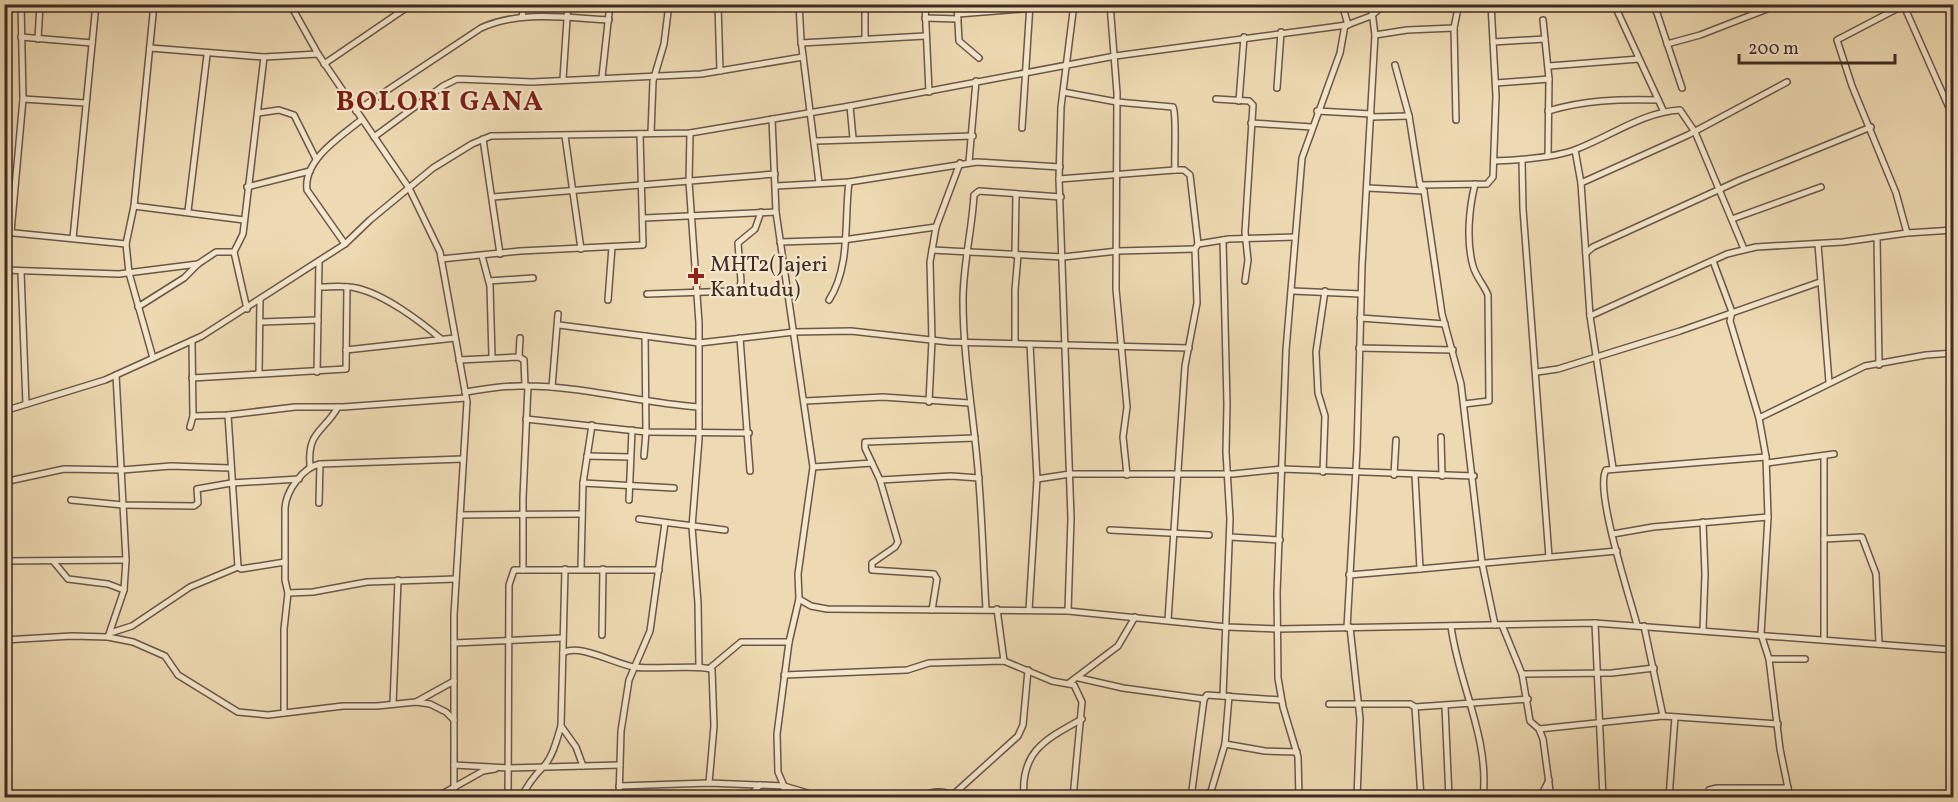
<svg xmlns="http://www.w3.org/2000/svg" width="1958" height="802" viewBox="0 0 1958 802" font-family="Vollkorn,serif">
	<rect width="100%" height="100%" fill="#eedab2"/>
	<filter id="stains"><feTurbulence type="fractalNoise" baseFrequency=".00333" numOctaves="4"/><feColorMatrix values="0 0 0 0 .2 0 0 0 0 .09 0 0 0 0 .02 0 0 0 .5 -.17"/></filter>
	<radialGradient id="worn" r=".72"><stop offset=".6" stop-color="#630" stop-opacity="0"/><stop offset="1" stop-color="#630" stop-opacity=".3"/></radialGradient>
	<g fill="none" stroke-linecap="round" stroke-linejoin="round">
		<g stroke="#6b5748" stroke-width="8">
			<g id="minor">
				<path d="M 290,4 L 318,54 L 409,188 L 440,252 L 467,402 L 454,615 L 454,798"/>
				<path d="M 718,4 L 720,71"/>
				<path d="M 739,4 L 746,8 L 799,6"/>
				<path d="M 799,4 L 801,40 L 819,183"/>
				<path d="M 865,4 L 865,39"/>
				<path d="M 925,4 L 929,92"/>
				<path d="M 957,4 L 959,41 L 979,58"/>
				<path d="M 1110,4 L 1117,93 L 1116,289 L 1127,407 L 1123,437 L 1127,475"/>
				<path d="M 1342,4 L 1348,25"/>
				<path d="M 1614,4 L 1663,110"/>
				<path d="M 1652,4 L 1657,13 L 1682,88"/>
				<path d="M 1906,4 L 1837,40 L 1852,86 L 1896,193 L 1907,233"/>
				<path d="M 1904,6 L 1954,119"/>
				<path d="M 958,14 L 1074,5"/>
				<path d="M 522,17 L 524,4"/>
				<path d="M 925,18 L 958,19"/>
				<path d="M 1543,20 L 1549,79 L 1548,155"/>
				<path d="M 1375,35 L 1407,30 L 1454,28"/>
				<path d="M 21,37 L 92,43"/>
				<path d="M 38,39 L 40,4"/>
				<path d="M 1493,42 L 1545,39"/>
				<path d="M 801,43 L 925,36"/>
				<path d="M 1667,44 L 1700,35 L 1780,4"/>
				<path d="M 150,48 L 264,57 L 318,54"/>
				<path d="M 324,64 L 412,4"/>
				<path d="M 1395,65 L 1409,116 L 1420,185 L 1424,191 L 1442,314 L 1461,384 L 1482,563 L 1495,625"/>
				<path d="M 1549,66 L 1639,59"/>
				<path d="M 602,77 L 610,4"/>
				<path d="M 563,79 L 568,4"/>
				<path d="M 1496,83 L 1549,79"/>
				<path d="M 1277,88 L 1281,32"/>
				<path d="M 1063,92 L 1117,102 L 1173,107 C 1177,114 1174,158 1175,170"/>
				<path d="M 23,99 L 85,103"/>
				<path d="M 1216,99 L 1249,101 L 1253,105 L 1245,232 L 1248,260 L 1245,281"/>
				<path d="M 1239,101 L 1244,37"/>
				<path d="M 850,106 L 853,138"/>
				<path d="M 356,111 L 481,28 C 520,10 567,18 609,20"/>
				<path d="M 1317,111 L 1371,114"/>
				<path d="M 1548,111 C 1585,100 1619,99 1658,100"/>
				<path d="M 258,113 L 279,110 L 294,115 L 316,159"/>
				<path d="M 1371,117 L 1409,116"/>
				<path d="M 772,119 L 776,212 L 813,467 L 798,574 L 799,599 L 789,642 L 777,734 L 778,772 L 784,786 L 784,798"/>
				<path d="M 1456,120 L 1454,28 L 1458,8 L 1462,4"/>
				<path d="M 1251,123 L 1312,127"/>
				<path d="M 1022,128 L 1030,4"/>
				<path d="M 651,133 L 653,81 L 664,44 L 669,4"/>
				<path d="M 690,133 L 689,182 L 699,323 L 699,439 L 692,527 L 698,603 L 699,667"/>
				<path d="M 565,136 L 581,249"/>
				<path d="M 374,137 L 443,86 L 457,79 L 532,82 L 701,74 L 803,57"/>
				<path d="M 483,139 L 500,254"/>
				<path d="M 816,141 L 973,136"/>
				<path d="M 1575,150 L 1581,183 L 1590,316 L 1613,468"/>
				<path d="M 1522,160 L 1523,209 L 1549,557"/>
				<path d="M 1494,161 C 1519,160 1555,158 1577,149 C 1611,136 1643,112 1680,110 L 1695,132 L 1744,249"/>
				<path d="M 969,162 L 976,81"/>
				<path d="M 1059,179 L 1175,170 L 1184,170 L 1190,175 L 1198,244 L 1195,249 L 1197,303 L 1185,366 L 1168,620"/>
				<path d="M 1581,183 L 1688,135 L 1787,82"/>
				<path d="M 1420,185 L 1487,184 L 1493,177 L 1496,96 L 1491,4"/>
				<path d="M 776,186 L 849,182 L 977,162 L 1060,167"/>
				<path d="M 247,187 L 310,171"/>
				<path d="M 1368,188 L 1424,191"/>
				<path d="M 493,197 L 775,174"/>
				<path d="M 134,206 L 244,220"/>
				<path d="M 188,211 L 207,55"/>
				<path d="M 644,218 L 776,212"/>
				<path d="M 1732,219 L 1821,187"/>
				<path d="M 4,232 L 126,244"/>
				<path d="M 11,232 L 23,99 L 21,4"/>
				<path d="M 73,238 L 96,4"/>
				<path d="M 1877,238 L 1879,365"/>
				<path d="M 780,242 L 843,240 L 936,227"/>
				<path d="M 345,244 L 307,190 C 303,159 342,136 362,119"/>
				<path d="M 1198,244 L 1229,239 L 1295,237"/>
				<path d="M 1818,244 L 1829,382"/>
				<path d="M 932,250 L 1063,257 L 1118,251 L 1195,249"/>
				<path d="M 1586,253 L 1593,247 L 1740,180 L 1871,127"/>
				<path d="M 1015,255 L 1016,194"/>
				<path d="M 482,256 L 490,286 L 492,357"/>
				<path d="M 441,259 L 520,251 L 643,245 L 640,134"/>
				<path d="M 1713,261 L 1732,312 L 1730,321 L 1759,418 L 1766,457 L 1768,517 L 1761,634 L 1769,659 L 1780,749 L 1790,798"/>
				<path d="M 4,270 L 119,274 L 198,264"/>
				<path d="M 21,272 L 26,404"/>
				<path d="M 489,281 L 533,278"/>
				<path d="M 319,287 C 330,287 345,285 356,288 C 384,294 420,321 441,339"/>
				<path d="M 1292,291 L 1361,294"/>
				<path d="M 647,294 L 735,291 L 740,287 L 741,281 L 738,243 L 755,229 L 761,212"/>
				<path d="M 608,300 L 612,247"/>
				<path d="M 829,300 C 851,266 844,220 849,182"/>
				<path d="M 138,307 L 184,278 L 198,264 L 216,252 L 234,252"/>
				<path d="M 247,309 L 234,252 L 243,234 L 264,57"/>
				<path d="M 1590,316 L 1727,254 L 1756,247 L 1843,242 L 1907,233 L 1954,230"/>
				<path d="M 1360,318 L 1445,324"/>
				<path d="M 261,322 L 318,320"/>
				<path d="M 559,325 L 699,343 L 794,332 L 851,331 L 949,342 L 1189,348"/>
				<path d="M 740,338 L 750,471"/>
				<path d="M 1015,343 L 1015,290 L 1018,255"/>
				<path d="M 1359,348 L 1453,350"/>
				<path d="M 346,350 L 455,338"/>
				<path d="M 519,357 L 520,338"/>
				<path d="M 153,358 L 129,273 L 126,244 L 134,206 L 154,4"/>
				<path d="M 459,360 L 519,357 L 524,360 L 525,386"/>
				<path d="M 317,372 L 319,261"/>
				<path d="M 1537,372 L 1558,369 L 1680,331 L 1820,282"/>
				<path d="M 259,373 L 260,300"/>
				<path d="M 192,378 L 346,369 L 347,287"/>
				<path d="M 552,387 L 558,314"/>
				<path d="M 465,392 C 485,389 505,385 525,386 C 584,386 641,403 699,407"/>
				<path d="M 805,401 L 883,397 L 969,403"/>
				<path d="M 929,402 L 932,340 L 930,262 L 936,227 L 960,163"/>
				<path d="M 1464,404 L 1489,401 L 1488,295 C 1484,285 1476,277 1473,266 C 1466,241 1469,209 1475,184"/>
				<path d="M 4,411 L 105,380 L 202,336 L 345,244 L 370,220 L 433,168 L 472,144 L 491,136 L 690,133 L 850,106 L 1115,56 L 1347,25 L 1371,16 L 1385,4"/>
				<path d="M 228,415 L 238,567"/>
				<path d="M 193,416 L 228,415 L 295,407 L 343,407 L 466,398"/>
				<path d="M 1759,418 L 1865,366 L 1926,355 L 1954,353"/>
				<path d="M 526,419 L 646,432 L 749,433"/>
				<path d="M 190,427 L 193,416 L 192,341"/>
				<path d="M 1441,437 L 1442,476"/>
				<path d="M 587,456 L 630,457"/>
				<path d="M 644,456 L 646,432 L 645,336"/>
				<path d="M 1767,463 L 1834,454"/>
				<path d="M 310,466 C 307,431 324,432 338,407"/>
				<path d="M 813,467 L 872,463"/>
				<path d="M 1323,472 L 1325,416 L 1318,393 L 1316,352 L 1325,291"/>
				<path d="M 1394,475 L 1396,440"/>
				<path d="M 1415,475 L 1420,569 L 1617,551"/>
				<path d="M 1037,479 L 1070,474 L 1233,474 L 1282,469 L 1474,476"/>
				<path d="M 880,480 L 951,476 L 979,478"/>
				<path d="M 4,482 L 64,469 L 122,470 L 171,466 L 230,468"/>
				<path d="M 583,483 L 674,488"/>
				<path d="M 71,500 L 123,505 L 194,506 L 198,503 L 197,489 L 231,483 L 299,479"/>
				<path d="M 629,500 L 632,430"/>
				<path d="M 319,503 L 320,464"/>
				<path d="M 460,515 L 582,514"/>
				<path d="M 639,519 L 725,530"/>
				<path d="M 1110,530 L 1209,535"/>
				<path d="M 1613,534 L 1653,527 L 1768,517"/>
				<path d="M 1230,537 L 1280,540"/>
				<path d="M 1824,539 L 1862,537 L 1876,574 L 1879,644"/>
				<path d="M 4,561 L 126,560"/>
				<path d="M 53,561 L 68,579 L 108,584 L 124,590"/>
				<path d="M 581,568 L 583,483 L 592,425"/>
				<path d="M 523,570 L 523,498 L 528,386"/>
				<path d="M 1349,575 L 1420,569"/>
				<path d="M 288,593 L 313,592 L 367,582 L 456,579"/>
				<path d="M 799,599 L 811,606 L 827,609 L 1068,611 L 1227,627 L 1278,629 L 1595,623 L 1954,650"/>
				<path d="M 986,609 C 983,559 982,509 977,459 C 972,406 963,353 963,300 C 963,265 972,230 974,195 L 979,191 L 1061,197"/>
				<path d="M 997,609 L 1004,661"/>
				<path d="M 932,610 L 937,579 L 934,574 L 872,570 L 872,563 L 895,547 L 898,542 L 880,480 L 865,448 L 865,442 L 975,438"/>
				<path d="M 1029,610 L 1037,479 L 1030,344"/>
				<path d="M 1068,611 L 1071,518 L 1059,179 L 1061,107 L 1074,4"/>
				<path d="M 1595,623 L 1603,798"/>
				<path d="M 1502,625 L 1522,674 L 1530,721 L 1539,729 L 1543,739 L 1551,798"/>
				<path d="M 1637,625 C 1630,598 1594,489 1606,470 L 1766,457"/>
				<path d="M 1451,626 C 1458,683 1490,738 1483,798"/>
				<path d="M 1644,626 L 1663,716"/>
				<path d="M 1350,627 L 1360,719 L 1357,798"/>
				<path d="M 1347,628 L 1357,450 L 1362,266 L 1375,35 L 1371,4"/>
				<path d="M 1703,630 L 1705,574 L 1703,522"/>
				<path d="M 110,633 L 132,626 L 190,587 L 238,567 L 241,569 L 285,562"/>
				<path d="M 602,635 L 603,569"/>
				<path d="M 108,637 L 124,590 L 126,560 L 116,375"/>
				<path d="M 1824,639 L 1824,456"/>
				<path d="M 4,640 L 72,636 L 108,637 L 133,642 L 165,656 L 178,675 L 238,712 L 268,715 L 343,706 L 377,706 L 416,702 L 430,704 L 446,712 L 454,720"/>
				<path d="M 454,643 L 563,638"/>
				<path d="M 563,653 C 579,643 615,664 634,667 C 652,670 703,664 712,670 L 714,726 L 709,783"/>
				<path d="M 1769,659 L 1805,659"/>
				<path d="M 710,668 L 741,642 L 789,642"/>
				<path d="M 1522,674 L 1612,673 L 1654,668"/>
				<path d="M 784,675 L 907,670 L 929,663 L 1004,661 L 1052,681 L 1074,685 L 1082,702 L 1073,798"/>
				<path d="M 1079,678 L 1123,688 L 1204,699"/>
				<path d="M 1069,683 L 1118,646 L 1135,617"/>
				<path d="M 1223,696 L 1230,519 L 1226,452 L 1227,404 L 1223,240"/>
				<path d="M 416,702 L 454,681"/>
				<path d="M 393,704 L 398,580"/>
				<path d="M 1329,704 L 1410,704 L 1415,707 L 1528,699"/>
				<path d="M 1445,706 L 1449,798"/>
				<path d="M 1415,707 L 1421,798"/>
				<path d="M 284,713 L 284,629 L 288,593 L 285,580 L 285,508 C 286,491 303,467 320,464 L 463,459"/>
				<path d="M 561,726 L 576,747 L 583,766"/>
				<path d="M 1539,729 L 1663,716 L 1778,724"/>
				<path d="M 1225,744 L 1265,751 L 1297,752"/>
				<path d="M 454,765 L 509,768 L 620,765"/>
				<path d="M 619,786 L 709,783 L 784,786 L 824,798"/>
				<path d="M 956,792 L 1018,736 L 1023,725 L 1028,670"/>
				<path d="M 954,793 L 969,798"/>
				<path d="M 435,798 L 483,771 L 495,769"/>
				<path d="M 508,798 L 509,585 L 514,570 L 659,570"/>
				<path d="M 521,798 C 527,785 534,776 544,766 C 553,756 557,739 561,726 L 565,569"/>
				<path d="M 619,798 L 621,731 L 629,680 L 650,631 L 665,523"/>
				<path d="M 748,798 L 760,785"/>
				<path d="M 916,798 C 931,792 944,788 957,798"/>
				<path d="M 1024,798 C 1020,751 1046,739 1082,719"/>
				<path d="M 1191,798 L 1204,699 L 1207,695 L 1281,700"/>
				<path d="M 1209,798 L 1225,744 L 1229,696"/>
				<path d="M 1299,798 L 1298,757 L 1283,707 L 1278,678 L 1277,593 L 1286,350 L 1302,158 L 1340,53 L 1345,25"/>
				<path d="M 1540,798 L 1549,780"/>
				<path d="M 1669,798 L 1675,717"/>
				<path d="M 1705,798 L 1709,790 L 1717,788 L 1788,788"/>
			</g>
		</g>
		<use href="#minor" stroke="#f4e7cd" stroke-width="5"/>
	</g>
	<path fill="#8f2418" stroke="#f4e7cd" stroke-width="2" d="M693 267h6v6h6v6h-6v6h-6v-6h-6v-6h6z"/>
	<g text-anchor="middle" stroke-width="4.5" stroke-linejoin="round" paint-order="stroke">
		<g font-size="22" fill="#3f2b25" stroke="#f4e7cd" text-anchor="start">
			<text x="710" y="271">MHT2(Jajeri<tspan x="710" dy="25">Kantudu)</tspan></text>
		</g>
		<g font-size="28" font-weight="bold" letter-spacing="1.5" fill="#7a1f14" stroke="#f4e7cd">
			<text x="440" y="110">BOLORI GANA</text>
		</g>
	</g>
	<rect width="1958" height="802" fill="none" stroke="#eedab2" stroke-width="24"/>
	<rect x="6" y="6" width="1946" height="790" fill="none" stroke="#3f2b25" stroke-width="3"/>
	<rect x="12" y="12" width="1934" height="778" fill="none" stroke="#3f2b25" stroke-width="1.5"/>
	<path d="M1739 54v9h156v-9" fill="none" stroke="#3f2b25" stroke-width="3"/>
	<text x="1748" y="54" font-size="18" fill="#3f2b25" stroke="#f4e7cd" stroke-width="4.5" paint-order="stroke">200 m</text>
	<rect width="100%" height="100%" filter="url(#stains)"/>
	<rect width="100%" height="100%" fill="url(#worn)"/>
</svg>
